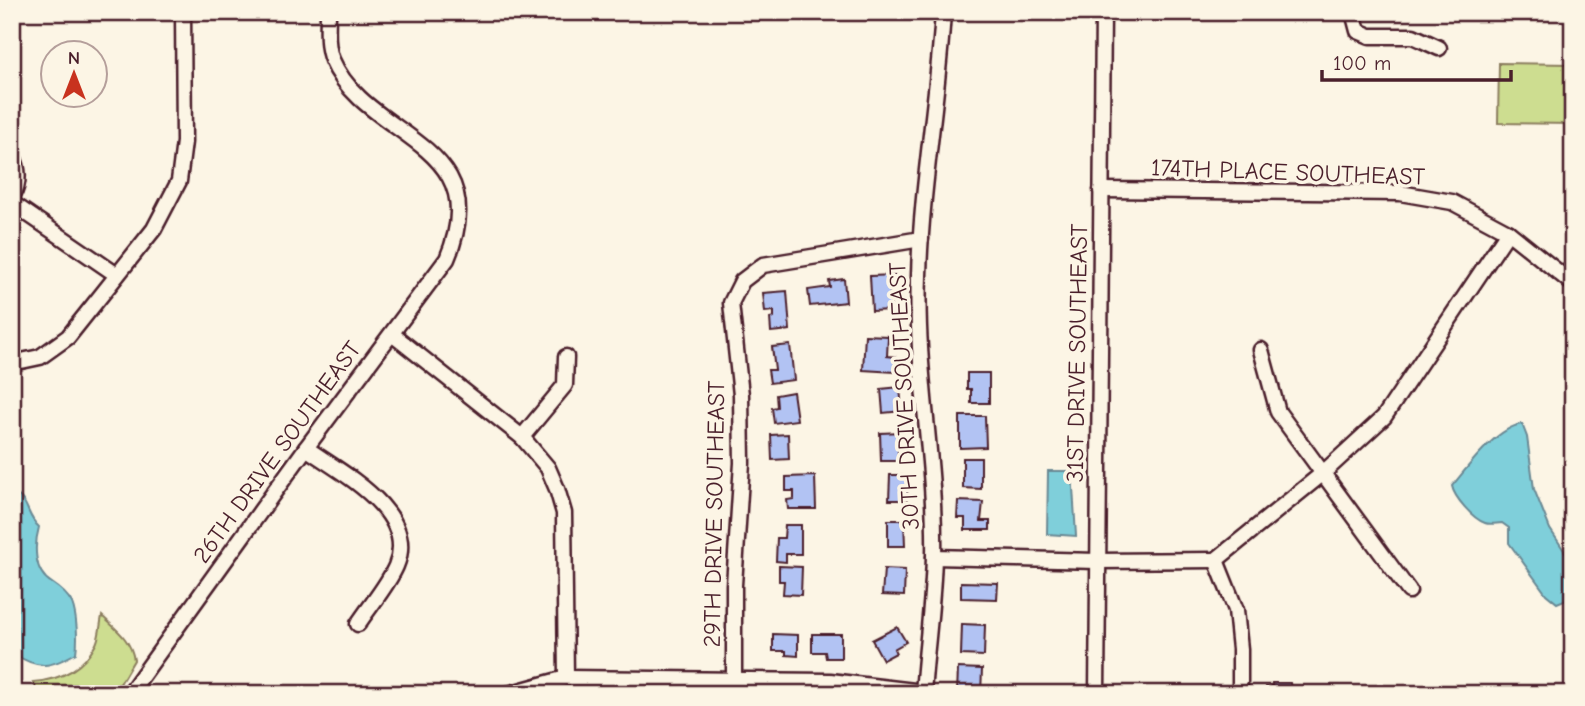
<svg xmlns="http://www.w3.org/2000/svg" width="1585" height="706" viewBox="0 0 1585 706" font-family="'Comic Neue',sans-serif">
	<rect width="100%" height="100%" fill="#fcf5e5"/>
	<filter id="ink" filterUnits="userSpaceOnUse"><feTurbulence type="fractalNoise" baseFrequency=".0143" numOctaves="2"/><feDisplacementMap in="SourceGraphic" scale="14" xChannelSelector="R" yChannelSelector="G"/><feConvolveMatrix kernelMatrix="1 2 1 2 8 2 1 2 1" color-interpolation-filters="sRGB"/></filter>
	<g filter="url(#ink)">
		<g fill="#cddd90" stroke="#8c7e5e" stroke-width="2">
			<path d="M 1499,63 L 1573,64 L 1573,124 L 1498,123 Z"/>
			<path d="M 102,616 C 117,630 131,640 134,660 L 114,694 L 39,694 L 33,682 C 60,680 83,669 96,644 C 100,636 100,625 102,616 Z"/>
		</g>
		<g fill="#7fcfda" stroke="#6a8994" stroke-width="2">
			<path d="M 1522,424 L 1527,437 L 1534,489 L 1550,529 L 1573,564 L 1573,594 L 1567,599 L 1557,603 L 1546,594 L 1509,543 L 1509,528 L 1502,523 C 1497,523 1490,525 1485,523 C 1473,519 1454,497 1452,486 C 1468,467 1496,428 1522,424 Z"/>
			<path d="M 1048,471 L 1072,471 L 1076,536 L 1047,534 Z"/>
			<path d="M 16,494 C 29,502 27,517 39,527 C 34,545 33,572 52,583 C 58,587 68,595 72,603 C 77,616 78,639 76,653 C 50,668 39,670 12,653 L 12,496 Z"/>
		</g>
		<g fill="#b2c3f3" stroke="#4a1f2b" stroke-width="2">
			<path d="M 896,275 L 897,288 L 890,289 L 891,310 L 872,311 L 870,276 Z"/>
			<path d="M 844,279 L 846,302 L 810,306 L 808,290 L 830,287 L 829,281 Z"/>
			<path d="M 787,291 L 790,330 L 771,332 L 770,318 L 774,317 L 774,311 L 765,312 L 763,293 Z"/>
			<path d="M 865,335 L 888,336 L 887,356 L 896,357 L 895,372 L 863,370 Z"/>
			<path d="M 790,345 L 794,380 L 770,383 L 768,370 L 775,370 L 772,347 Z"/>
			<path d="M 967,373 L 989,373 L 989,403 L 971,403 L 971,389 L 967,389 Z"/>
			<path d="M 900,387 L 902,411 L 883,413 L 881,389 Z"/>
			<path d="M 793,392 L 797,420 L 774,423 L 772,408 L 777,407 L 776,395 Z"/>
			<path d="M 960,416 L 985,416 L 986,447 L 960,448 Z"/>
			<path d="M 902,432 L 903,447 L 898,447 L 898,461 L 881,461 L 880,433 Z"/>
			<path d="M 788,434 L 789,459 L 772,460 L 771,435 Z"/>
			<path d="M 963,458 L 981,458 L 981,489 L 963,488 Z"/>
			<path d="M 890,475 L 908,475 L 907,500 L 889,500 Z"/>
			<path d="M 815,476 L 816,509 L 788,509 L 787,500 L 794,499 L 794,491 L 786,491 L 786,477 Z"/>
			<path d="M 958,501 L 983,502 L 981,521 L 990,521 L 990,530 L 965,530 L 965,518 L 957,518 Z"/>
			<path d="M 888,520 L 904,520 L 905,546 L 888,546 Z"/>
			<path d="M 785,525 L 801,525 L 801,554 L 786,554 L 786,562 L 776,561 L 777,538 L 784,538 Z"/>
			<path d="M 779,566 L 802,567 L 801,595 L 783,594 L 784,581 L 779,581 Z"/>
			<path d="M 884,569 L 905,570 L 904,596 L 882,595 Z"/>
			<path d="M 961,582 L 998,583 L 997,599 L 961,598 Z"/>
			<path d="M 962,624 L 985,625 L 984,656 L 961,655 Z"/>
			<path d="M 897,627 L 906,642 L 894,649 L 896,653 L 883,660 L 872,640 Z"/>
			<path d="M 773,634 L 798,635 L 798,656 L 786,655 L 786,651 L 773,651 Z"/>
			<path d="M 812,634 L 841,634 L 841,658 L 826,658 L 825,652 L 812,652 Z"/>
			<path d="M 958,668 L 982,669 L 981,694 L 957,694 Z"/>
			<path d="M 1272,683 L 1290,683 L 1292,694 L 1264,694 L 1266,687 L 1272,687 Z"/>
		</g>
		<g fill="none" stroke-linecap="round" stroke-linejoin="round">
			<g stroke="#4a1f2b" stroke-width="19">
				<g id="minor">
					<path d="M 1353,12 L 1358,31 L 1370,36 L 1413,36 L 1439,48"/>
					<path d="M 12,155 C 19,168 20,183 12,197"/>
					<path d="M 1101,190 L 1400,193 L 1452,202 L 1508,232 L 1573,284"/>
					<path d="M 12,203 L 117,275"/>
					<path d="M 392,334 L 522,437 L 548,468 L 557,489 L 564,513 L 566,678"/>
					<path d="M 1261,350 L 1278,412 L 1409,591"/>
					<path d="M 12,363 L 40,357 L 68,337 L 154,229 L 179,181 L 184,142 L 183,12"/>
					<path d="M 522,437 L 565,385 L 566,357"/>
					<path d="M 306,448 C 341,473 419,512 396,566 C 388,585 369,607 358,624"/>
					<path d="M 934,557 L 1097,561 L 1216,560"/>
					<path d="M 1216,560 L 1322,474 L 1384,417 L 1508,232"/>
					<path d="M 1216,560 L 1236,610 L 1240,649 L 1240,694"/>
					<path d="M 129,694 L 306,448 L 447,259 C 497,141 366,140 332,60 C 326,45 328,28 328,12"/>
					<path d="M 508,694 L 566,678 L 830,681 L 923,692"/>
					<path d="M 734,694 L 734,585 L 742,463 L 741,395 L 731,303 L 742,281 L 763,265 L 921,239"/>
					<path d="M 923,694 C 926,648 933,602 934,556 C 936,463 915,370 919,276 C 921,188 938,100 943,12"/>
					<path d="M 1097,694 L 1103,12"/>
				</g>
			</g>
			<use href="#minor" stroke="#fcf5e5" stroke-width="14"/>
		</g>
	</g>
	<g text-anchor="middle" stroke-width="7" stroke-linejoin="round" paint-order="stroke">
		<g font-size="24" fill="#4a1f2b" stroke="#fcf5e5">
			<text transform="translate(1288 172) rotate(2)" y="8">174TH PLACE SOUTHEAST</text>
			<text transform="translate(1077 353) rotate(-89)" y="8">31ST DRIVE SOUTHEAST</text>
			<text transform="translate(904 396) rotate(-93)" y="8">30TH DRIVE SOUTHEAST</text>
			<text transform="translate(277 452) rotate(-54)" y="8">26TH DRIVE SOUTHEAST</text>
			<text transform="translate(714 514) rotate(-89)" y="8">29TH DRIVE SOUTHEAST</text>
		</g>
	</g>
	<rect width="1585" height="706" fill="none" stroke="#fcf5e5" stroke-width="42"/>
	<rect x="21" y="21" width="1543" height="664" fill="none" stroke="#4a1f2b" stroke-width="2.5" filter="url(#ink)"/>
	<g transform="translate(74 74)"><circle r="33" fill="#fcf5e5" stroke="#b59f9b" stroke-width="2"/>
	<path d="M0-5L12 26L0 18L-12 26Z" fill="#c8321e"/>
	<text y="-10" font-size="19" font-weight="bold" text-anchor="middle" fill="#4a1f2b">N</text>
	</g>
	<path d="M1322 70v10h189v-10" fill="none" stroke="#4a1f2b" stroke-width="3.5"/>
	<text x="1333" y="70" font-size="21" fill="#4a1f2b" stroke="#fcf5e5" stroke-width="5" paint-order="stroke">100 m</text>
</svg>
